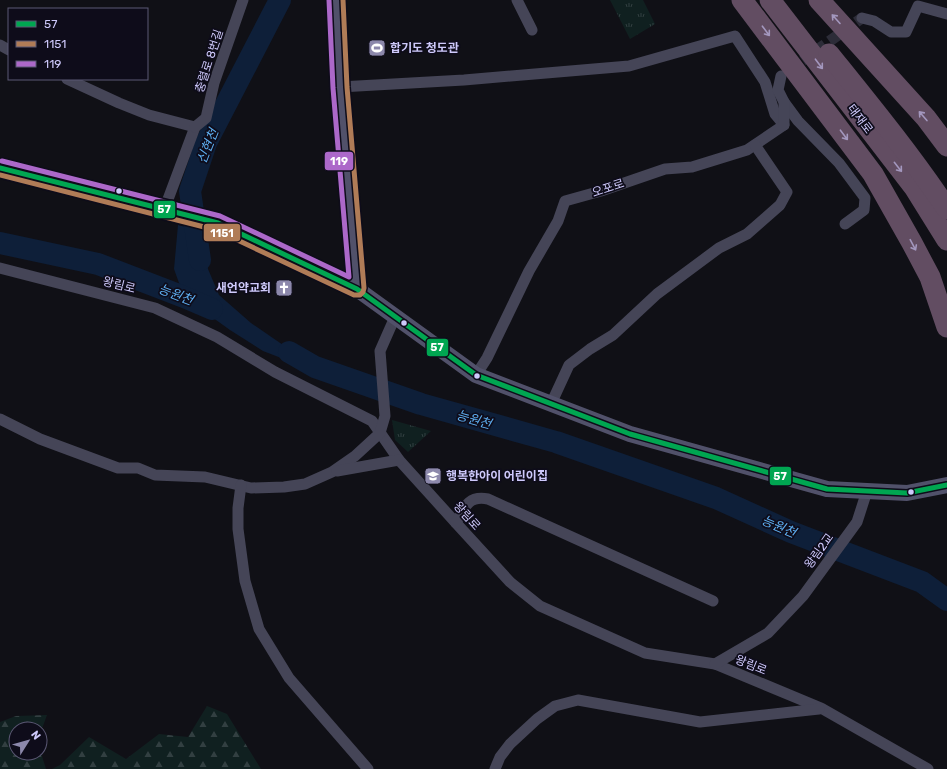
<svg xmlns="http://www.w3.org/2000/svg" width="947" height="769" viewBox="0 0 947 769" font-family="Rubik,'Noto Sans KR',sans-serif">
	<defs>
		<pattern id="forest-firs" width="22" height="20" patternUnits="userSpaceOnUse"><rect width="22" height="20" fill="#102020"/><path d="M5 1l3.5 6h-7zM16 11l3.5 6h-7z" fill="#323f41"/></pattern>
		<pattern id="park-tufts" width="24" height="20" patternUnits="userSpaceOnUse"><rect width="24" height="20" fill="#102020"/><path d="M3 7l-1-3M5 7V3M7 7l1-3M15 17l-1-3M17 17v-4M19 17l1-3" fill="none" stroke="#323f41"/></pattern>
	</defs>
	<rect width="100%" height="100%" fill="#101016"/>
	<g fill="#102020">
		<path d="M 273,0 L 279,0 L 257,42 L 256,43 L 266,21 Z"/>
		<path d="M 200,159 L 185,201 L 182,195 Z"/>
	</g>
	<g fill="url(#forest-firs)">
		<path d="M 207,706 L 227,714 L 261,769 L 52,769 L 60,765 L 89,737 L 126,759 L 159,734 L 188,737 Z"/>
		<path d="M 47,715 L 40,734 L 40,729 L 16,729 L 16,753 L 40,753 L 40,750 L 46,769 L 0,769 L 0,722 L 16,716 Z"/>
	</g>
	<g fill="url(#park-tufts)">
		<path d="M 610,0 L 643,0 L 655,24 L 630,39 Z"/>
		<path d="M 392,420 L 431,431 L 408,452 L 395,440 Z"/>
	</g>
	<g fill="#0e1f39">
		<path d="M 193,183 L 196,189 L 198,204 L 197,206 L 186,203 L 185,201 L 189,189 Z"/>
		<path d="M 178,225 L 201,231 L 208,269 L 219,295 L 251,323 L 315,367 L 341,376 L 307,368 L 263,351 L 230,330 L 184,297 L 174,269 Z"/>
	</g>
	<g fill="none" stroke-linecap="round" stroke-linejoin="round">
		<g stroke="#0e1f39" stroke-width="22">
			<path d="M 0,243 L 98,264 L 184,297 L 212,309"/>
			<path d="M 200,260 L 190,191 L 206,143 L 280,0"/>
			<path d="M 289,352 L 315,367 L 421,404 L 556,442 L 716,498 L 791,532 L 922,582 L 947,600"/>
		</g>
		<path stroke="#2c2c38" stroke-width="11" stroke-dasharray="11 5.5" stroke-linecap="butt" d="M 789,70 L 862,18"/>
		<g stroke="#454557" stroke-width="11">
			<path d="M 517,0 L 532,30"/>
			<path d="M 862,18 L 874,21 L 891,32 L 906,32 L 918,6 L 947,14"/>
			<path d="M 0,45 L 9,50"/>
			<path d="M 67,79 L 119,103 L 149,115 L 195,127 L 164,210"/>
			<path d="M 340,87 L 464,80 L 629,66 L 735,36 L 765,82 L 775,114 L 784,125"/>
			<path d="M 784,102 L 798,121 L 839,163 L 865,198 L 864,210 L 845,224"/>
			<path d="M 195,127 L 206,118 L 214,83 L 243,0"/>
			<path d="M 0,268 L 155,308 L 217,337 L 275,372 L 372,421 L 399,460 L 456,523 L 510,582 L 540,606 L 645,653 L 715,664 L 821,708 L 928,769"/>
			<path d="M 476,375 L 487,358 L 529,271 L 558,221 L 565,201 L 601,191 L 665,169 L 692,167 L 747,150 L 784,125 L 784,102 L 778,90 L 781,76"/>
			<path d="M 551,404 L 569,365 L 590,349 L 613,335 L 657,294 L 719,248 L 747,234 L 780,205 L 787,192 L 755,145"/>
			<path d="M 0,419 L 40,439 L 118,468 L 138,468 L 155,475 L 205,477 L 251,488 L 284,487 L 305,484 L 332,472 L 355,456 L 380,433 L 385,416 L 380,351 L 395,317"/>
			<path d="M 337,471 L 399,460"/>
			<path d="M 241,485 L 238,508 L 238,529 L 245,581 L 259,629 L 289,678 L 368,769"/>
			<path d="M 456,523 C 464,508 468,495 488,499 L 713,601"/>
			<path d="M 715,664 L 768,633 L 803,596 L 857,522 L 867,491"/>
			<path d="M 495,769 L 500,757 L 510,744 L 537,719 L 555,706 L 578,700 L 700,722 L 819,709"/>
		</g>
		<g stroke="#51516a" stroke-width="16">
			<path d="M 336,0 L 340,87 L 357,289"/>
			<path d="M 0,168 L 218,223 L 357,289 L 476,375 L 630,434 L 827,489 L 907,493 L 947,485"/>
		</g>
		<g stroke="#624d62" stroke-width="21">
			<path d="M 742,0 L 873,174 L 912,243 L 930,277 L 947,327"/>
			<path d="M 770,0 L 914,187 L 947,240"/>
			<path d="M 819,0 L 926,118 L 947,146"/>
			<path d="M 829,54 C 870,105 911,155 947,209"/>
		</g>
		<g stroke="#0e0c1a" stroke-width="8">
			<path id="bus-1" d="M 0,168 L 218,223 L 357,289 L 476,375 L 630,434 L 827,489 L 907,493 L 947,485"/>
		</g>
		<g stroke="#0e0c1a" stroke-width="8">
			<path id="bus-2" d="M 0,175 L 216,230 L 354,295 L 360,295 L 363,292 L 364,288 L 347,87 L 343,0"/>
		</g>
		<g stroke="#0e0c1a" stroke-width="8">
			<path id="bus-3" d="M 2,161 L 220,216 L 349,277 L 333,88 L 329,0"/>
		</g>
		<use href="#bus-1" stroke="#00a651" stroke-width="5"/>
		<use href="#bus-2" stroke="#b07c57" stroke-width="5"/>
		<use href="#bus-3" stroke="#ac68c9" stroke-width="5"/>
	</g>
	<defs><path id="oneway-shaft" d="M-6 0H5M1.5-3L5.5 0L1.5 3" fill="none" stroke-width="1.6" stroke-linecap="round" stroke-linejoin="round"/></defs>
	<g stroke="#a397be">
		<use href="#oneway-shaft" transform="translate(836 19) rotate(-132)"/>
		<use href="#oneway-shaft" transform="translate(766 31) rotate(53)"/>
		<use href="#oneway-shaft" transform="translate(819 64) rotate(53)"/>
		<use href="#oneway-shaft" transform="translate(923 116) rotate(-131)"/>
		<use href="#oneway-shaft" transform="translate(844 135) rotate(53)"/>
		<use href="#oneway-shaft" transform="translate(898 167) rotate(52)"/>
		<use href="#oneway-shaft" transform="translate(913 245) rotate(62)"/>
	</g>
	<defs>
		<g id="stadium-square" transform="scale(0.9)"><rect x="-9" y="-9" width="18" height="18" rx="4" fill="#8c88ab" stroke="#0e0c1a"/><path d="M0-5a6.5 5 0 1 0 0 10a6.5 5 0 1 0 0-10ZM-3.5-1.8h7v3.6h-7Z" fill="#fff"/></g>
		<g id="church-square" transform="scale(0.9)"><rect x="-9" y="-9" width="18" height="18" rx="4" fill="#8c88ab" stroke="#0e0c1a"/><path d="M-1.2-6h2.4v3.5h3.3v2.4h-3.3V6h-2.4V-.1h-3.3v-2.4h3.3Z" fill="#fff"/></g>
		<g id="school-square" transform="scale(0.9)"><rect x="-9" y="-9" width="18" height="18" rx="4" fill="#8c88ab" stroke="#0e0c1a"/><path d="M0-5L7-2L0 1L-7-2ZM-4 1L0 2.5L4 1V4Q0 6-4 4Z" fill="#fff"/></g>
	</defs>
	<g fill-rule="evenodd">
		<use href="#stadium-square" x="377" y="48"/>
		<use href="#church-square" x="284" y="288"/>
		<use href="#school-square" x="433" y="476"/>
	</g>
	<g fill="#cec9fb" stroke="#0e0c1a" stroke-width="1.5">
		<circle cx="119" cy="191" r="3.5"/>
		<circle cx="404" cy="323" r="3.5"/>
		<circle cx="477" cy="376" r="3.5"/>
		<circle cx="911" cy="492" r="3.5"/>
	</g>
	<g text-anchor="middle" stroke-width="3.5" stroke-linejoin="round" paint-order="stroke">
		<g font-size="12" font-weight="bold" fill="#cec9fb" stroke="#0e0c1a" text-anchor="start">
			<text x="390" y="52">합기도 청도관</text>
			<text x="271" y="292" text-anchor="end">새언약교회</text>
			<text x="446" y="480">행복한아이 어린이집</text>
		</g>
		<g font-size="12" fill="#cec9fb" stroke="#0e0c1a">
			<text transform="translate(209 61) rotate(-72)" y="4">충렬로 8번길</text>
			<text transform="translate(860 119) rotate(53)" y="4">태재로</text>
			<text transform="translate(608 188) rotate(-18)" y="4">오포로</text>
			<text transform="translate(119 285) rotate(14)" y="4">왕림로</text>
			<text transform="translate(467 516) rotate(48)" y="4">왕림로</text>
			<text transform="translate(819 551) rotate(-54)" y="4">왕림2교</text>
			<text transform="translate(751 665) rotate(22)" y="4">왕림로</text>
		</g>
		<g font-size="13" font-style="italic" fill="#5fb0f3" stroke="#0e0c1a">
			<text transform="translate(207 146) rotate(-68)" y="5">신현천</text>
			<text transform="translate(176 294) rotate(21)" y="5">능원천</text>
			<text transform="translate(474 419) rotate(16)" y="5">능원천</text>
			<text transform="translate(779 526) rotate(23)" y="5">능원천</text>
		</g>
	</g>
	<g stroke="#0e0c1a" stroke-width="1.5">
		<rect x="324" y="151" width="30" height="20" rx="4" fill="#ac68c9"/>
		<rect x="153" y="200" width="23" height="19" rx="4" fill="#00a651"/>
		<rect x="203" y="223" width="38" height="19" rx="4" fill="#b07c57"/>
		<rect x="426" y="338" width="23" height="19" rx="4" fill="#00a651"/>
		<rect x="769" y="466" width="23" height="20" rx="4" fill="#00a651"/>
	</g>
	<g font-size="11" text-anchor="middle" font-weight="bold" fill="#fff">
		<text x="339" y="165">119</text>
		<text x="164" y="213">57</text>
		<text x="222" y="237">1151</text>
		<text x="437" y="351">57</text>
		<text x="780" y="480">57</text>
	</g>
	<rect x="8" y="8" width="140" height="72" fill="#0e0c1a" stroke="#5b5874"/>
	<rect x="16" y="21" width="20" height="6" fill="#00a651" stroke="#5b5874"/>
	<text x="44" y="28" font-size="12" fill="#cec9fb">57</text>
	<rect x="16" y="41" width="20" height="6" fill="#b07c57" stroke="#5b5874"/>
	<text x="44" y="48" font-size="12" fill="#cec9fb">1151</text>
	<rect x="16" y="61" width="20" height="6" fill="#ac68c9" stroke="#5b5874"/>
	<text x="44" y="68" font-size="12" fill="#cec9fb">119</text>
	<g transform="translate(28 741) rotate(53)"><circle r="19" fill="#0e0c1a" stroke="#5b5874"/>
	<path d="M0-3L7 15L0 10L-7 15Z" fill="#8c88ab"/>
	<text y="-6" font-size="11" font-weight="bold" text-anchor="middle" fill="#cec9fb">N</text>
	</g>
</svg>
